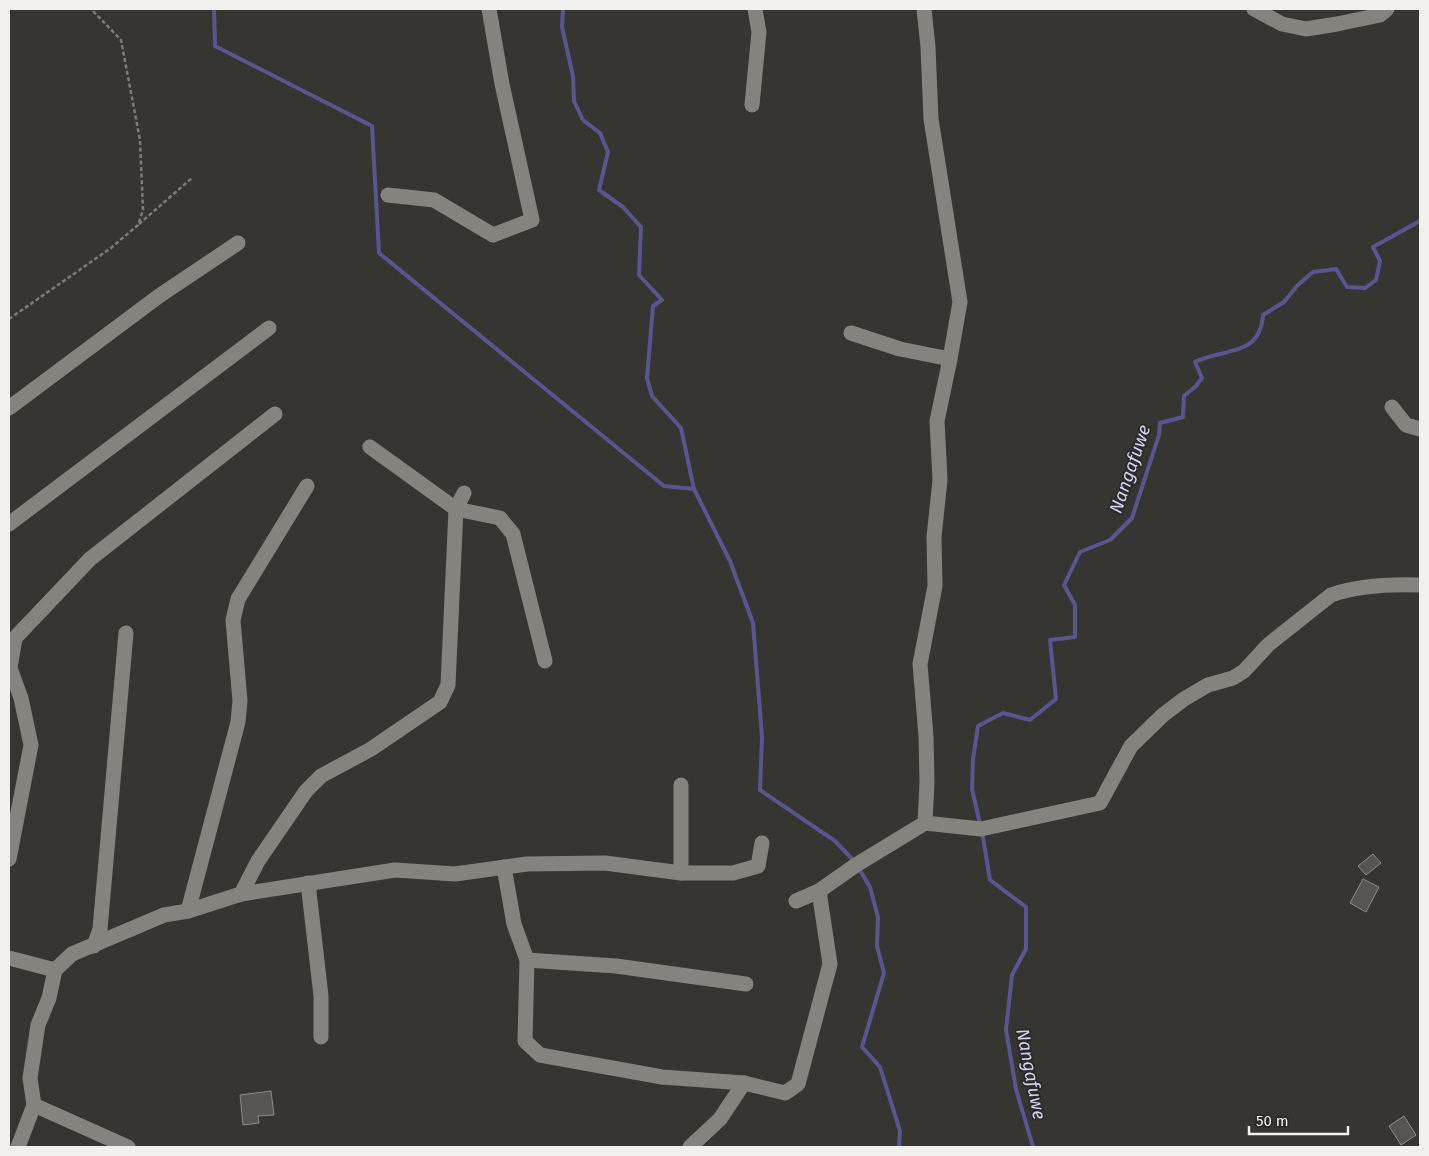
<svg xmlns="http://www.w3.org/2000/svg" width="1429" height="1156" viewBox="0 0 1429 1156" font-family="'Fira Sans',sans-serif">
	<rect width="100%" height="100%" fill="#373531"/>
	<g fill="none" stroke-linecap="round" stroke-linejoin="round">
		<g stroke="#585690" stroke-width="4">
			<path d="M 214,9 L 215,46 L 372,126 L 379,253 L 664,486 L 694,489"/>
			<path d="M 563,9 L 562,27 L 573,76 L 574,101 L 583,120 L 600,133 L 608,152 L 599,190 L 623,207 L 641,227 L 639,275 L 662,300 L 653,306 L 647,378 L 652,396 L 681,428 L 694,489 L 730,561 L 753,623 L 762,737 L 760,790 L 835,841 L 854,861"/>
			<path d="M 980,824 L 972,789 L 973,759 L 978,726 L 1003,713 L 1030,720 L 1056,699 L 1050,640 L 1075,637 L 1075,605 L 1064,585 L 1080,552 L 1110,540 L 1132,518 L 1159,435 L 1160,423 L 1183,417 L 1184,396 L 1196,386 L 1202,378 L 1195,362 C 1222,348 1260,358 1263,315 L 1284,302 L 1298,285 L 1313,272 L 1336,269 L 1347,287 L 1365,288 L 1376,280 L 1380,261 L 1373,247 L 1420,221"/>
			<path d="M 982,831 L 990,880 L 1026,907 L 1026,949 L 1012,975 L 1006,1030 L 1016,1089 L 1033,1147"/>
			<path d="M 858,867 L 870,887 L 878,917 L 877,946 L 884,973 L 862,1047 L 880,1067 L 900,1131 L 899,1147"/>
		</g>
	</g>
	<g fill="#575451" stroke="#8e8b87">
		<path d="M 1373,854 L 1381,863 L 1366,875 L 1358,866 Z"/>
		<path d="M 1363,879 L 1379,887 L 1366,912 L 1350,903 Z"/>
		<path d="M 271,1091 L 274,1115 L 258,1116 L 259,1123 L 243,1125 L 240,1095 Z"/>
		<path d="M 1404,1116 L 1416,1135 L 1401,1145 L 1389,1126 Z"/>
	</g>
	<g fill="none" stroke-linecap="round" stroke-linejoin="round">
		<g stroke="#7e7c79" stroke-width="2.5" stroke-dasharray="4 2.5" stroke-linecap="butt">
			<path d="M 139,224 L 192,178"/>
			<path d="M 9,319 L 111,248 L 138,225 L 143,210 L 140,140 L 121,40 L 91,9"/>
		</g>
		<g stroke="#86837f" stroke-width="15">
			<path d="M 1254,9 L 1282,24 L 1306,29 L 1337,24 L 1380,15 L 1387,9"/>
			<path d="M 752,105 L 759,32 L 755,9"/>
			<path d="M 388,195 L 434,200 L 493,235 L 532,220 L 502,84 L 489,9"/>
			<path d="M 851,333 L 900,349 L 950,359"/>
			<path d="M 1392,407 L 1406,425 L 1420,429"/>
			<path d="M 9,408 L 159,296 L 238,243"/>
			<path d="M 370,447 L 456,509 L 500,518 L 513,534 L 545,661"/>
			<path d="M 9,524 L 269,328"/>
			<path d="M 925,823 L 981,829 L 1100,803 L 1131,746 L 1163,715 L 1184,699 L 1208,685 L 1233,678 L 1244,671 L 1268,645 L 1331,595 C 1359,585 1390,584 1420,585"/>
			<path d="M 9,859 L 31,745 L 21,698 L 10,668 L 15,638 L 90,559 L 275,414"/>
			<path d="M 504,867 L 514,924 L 527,960 L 525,1041 L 540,1055 L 662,1077 L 744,1083 L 785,1093 L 798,1084 L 830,964 L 819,891"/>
			<path d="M 681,873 L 733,873 L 758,866 L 762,843"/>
			<path d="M 308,883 L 321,996 L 321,1037"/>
			<path d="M 241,894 L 395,870 L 455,874 L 527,864 L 605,863 L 681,873 L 681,785"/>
			<path d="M 796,901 L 819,891 L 856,865 L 925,823 L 927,782 L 926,736 L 920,664 L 935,586 L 934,537 L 940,480 L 937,421 L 950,359 L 960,302 L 931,119 L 928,47 L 924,9"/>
			<path d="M 188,911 L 238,722 L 240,701 L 233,620 L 238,599 L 307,486"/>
			<path d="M 94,946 L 100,929 L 126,633"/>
			<path d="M 9,958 L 55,970"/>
			<path d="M 527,960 L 616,966 L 746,984"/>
			<path d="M 34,1105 L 128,1147"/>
			<path d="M 18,1147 L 34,1105 L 30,1078 L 38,1025 L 49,998 L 55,970 L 72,954 L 164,915 L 188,911 L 241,894 L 258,861 L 306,791 L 321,776 L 371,749 L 440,702 L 448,685 L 456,509 L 464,493"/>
			<path d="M 690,1147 L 720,1119 L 744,1083"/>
		</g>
	</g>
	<g text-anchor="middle" stroke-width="4" stroke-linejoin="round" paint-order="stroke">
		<g font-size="18" font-style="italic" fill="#d3d5f8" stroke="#2d2b27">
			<text transform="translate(1130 469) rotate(-71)" y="6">Nangafuwe</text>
			<text transform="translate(1031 1074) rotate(79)" y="6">Nangafuwe</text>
		</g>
	</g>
	<rect width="1429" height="1156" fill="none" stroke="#f2f0ee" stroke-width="20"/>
	<path d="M1249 1126v8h99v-8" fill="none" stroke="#f2f0ee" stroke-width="2.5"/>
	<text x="1256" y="1126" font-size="15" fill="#f2f0ee" stroke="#2d2b27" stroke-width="4" paint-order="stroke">50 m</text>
</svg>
